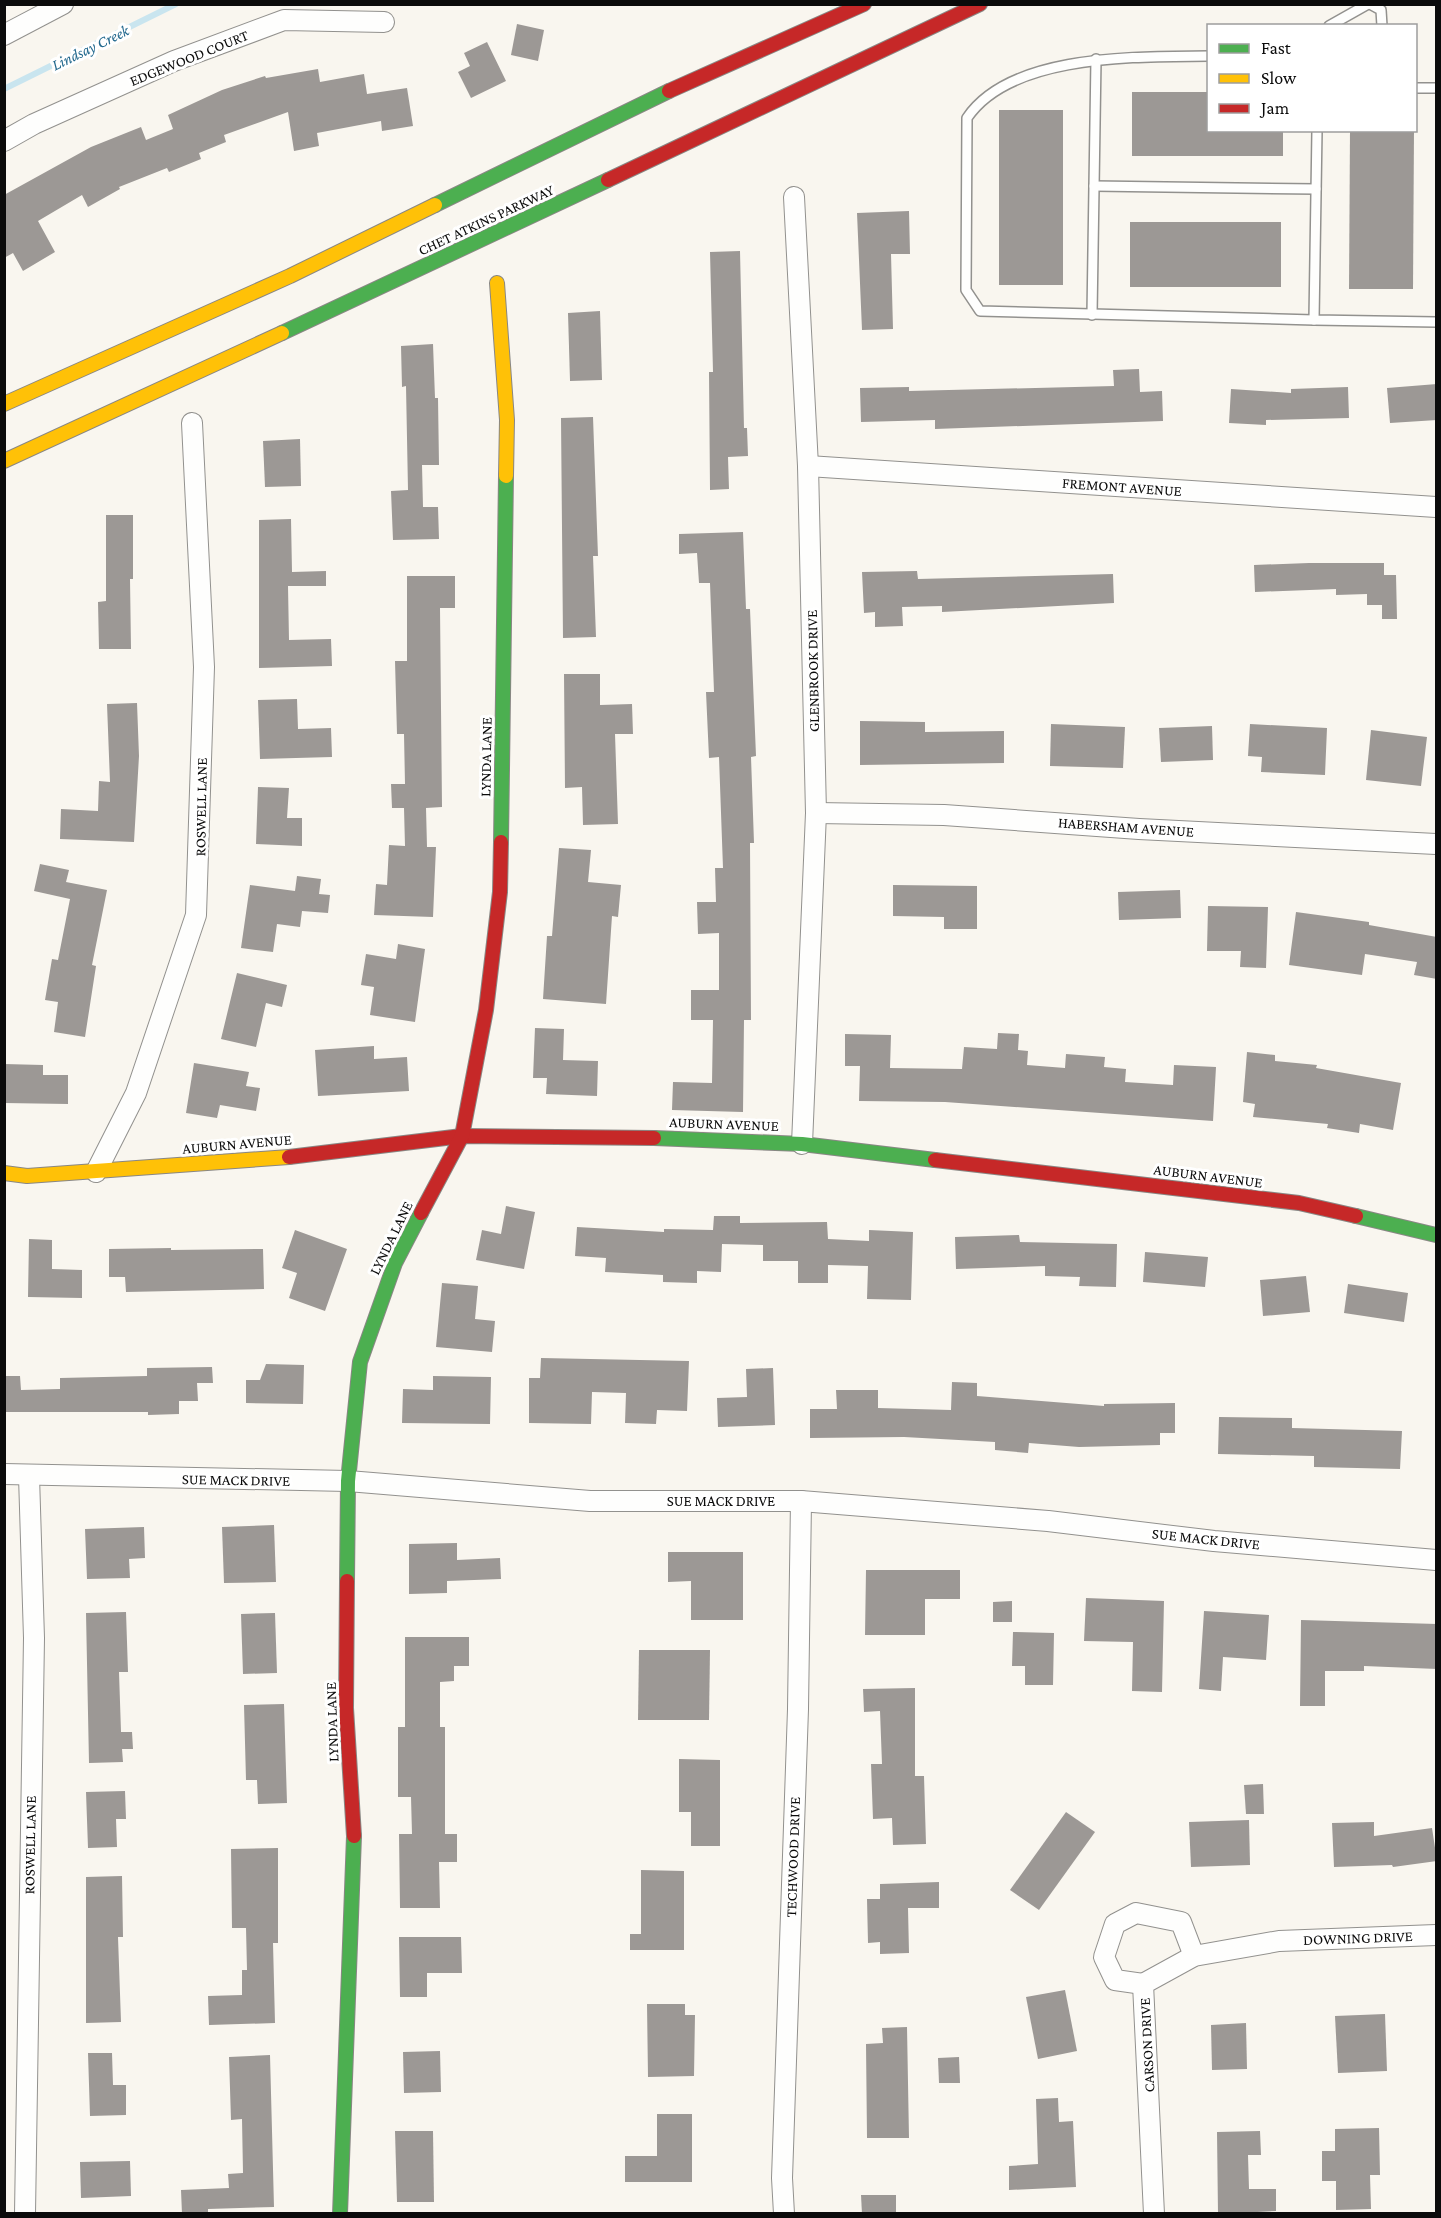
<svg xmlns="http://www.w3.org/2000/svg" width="1441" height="2218" viewBox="0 0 1441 2218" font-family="'Crimson Pro',serif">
	<rect width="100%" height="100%" fill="#f9f6ef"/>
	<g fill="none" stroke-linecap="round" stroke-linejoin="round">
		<path stroke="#c9e5ef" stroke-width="6" d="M 4,89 L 176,4"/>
	</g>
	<g fill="#9c9895">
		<path d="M 517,24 L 544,30 L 538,61 L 511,55 Z"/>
		<path d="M 487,42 L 506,81 L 471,98 L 458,72 L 470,66 L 464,53 Z"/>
		<path d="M 318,69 L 320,82 L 364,74 L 367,94 L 407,88 L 413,126 L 382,131 L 381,121 L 317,133 L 319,146 L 294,151 L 288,112 L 224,135 L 226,142 L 199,153 L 201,159 L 169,172 L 167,168 L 119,187 L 120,189 L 88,207 L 82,195 L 38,221 L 55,252 L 23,271 L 13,253 L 4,258 L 4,195 L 91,147 L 141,127 L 146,140 L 173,129 L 168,115 L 222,90 L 265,76 L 266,78 Z"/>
		<path d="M 1132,92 L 1209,92 L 1209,130 L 1283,130 L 1283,156 L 1132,156 Z"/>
		<rect x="999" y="110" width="64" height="175"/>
		<path d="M 1350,130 L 1414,130 L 1413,289 L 1349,289 Z"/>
		<path d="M 909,211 L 910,254 L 891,254 L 893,329 L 862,330 L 857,213 Z"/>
		<rect x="1130" y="222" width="151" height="65"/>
		<path d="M 740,251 L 744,428 L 747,428 L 748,456 L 728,457 L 729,489 L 710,490 L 709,372 L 713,372 L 710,252 Z"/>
		<path d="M 600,311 L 602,380 L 570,381 L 568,313 Z"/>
		<path d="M 433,344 L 435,398 L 438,398 L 439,465 L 422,465 L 423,507 L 438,507 L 439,539 L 393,540 L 391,491 L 408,490 L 406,386 L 402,387 L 401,346 Z"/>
		<path d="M 1139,369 L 1140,392 L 1162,391 L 1163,421 L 935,429 L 935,420 L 861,422 L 860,388 L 909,387 L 909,391 L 1114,386 L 1113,370 Z"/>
		<path d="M 1437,384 L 1437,420 L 1390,423 L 1387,388 Z"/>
		<path d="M 1348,387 L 1349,418 L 1266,420 L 1266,425 L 1229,423 L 1231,389 L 1291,393 L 1291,389 Z"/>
		<path d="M 593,417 L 598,556 L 593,556 L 596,637 L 563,638 L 561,418 Z"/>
		<path d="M 300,439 L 301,486 L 265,487 L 263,441 Z"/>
		<path d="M 106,515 L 133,515 L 133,579 L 130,579 L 131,649 L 99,649 L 98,602 L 106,601 Z"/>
		<path d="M 291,519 L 292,572 L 326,571 L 326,586 L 288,586 L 289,640 L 331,639 L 332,666 L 259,668 L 259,520 Z"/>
		<path d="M 743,532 L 746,609 L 750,609 L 756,756 L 751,757 L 754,843 L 750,843 L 751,1020 L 744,1020 L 743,1112 L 672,1110 L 673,1082 L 712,1083 L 713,1020 L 691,1020 L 691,990 L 719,990 L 719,933 L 698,934 L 697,902 L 716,902 L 715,868 L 723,868 L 719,757 L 709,758 L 706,692 L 714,692 L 710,583 L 699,583 L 697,553 L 679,554 L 679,534 Z"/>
		<path d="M 1309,563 L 1384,563 L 1384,575 L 1396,575 L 1397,619 L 1382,619 L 1382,605 L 1367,605 L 1367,594 L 1336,595 L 1336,589 L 1255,592 L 1254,565 Z"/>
		<path d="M 917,571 L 918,579 L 1113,574 L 1114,603 L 942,612 L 942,606 L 902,607 L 903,626 L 875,627 L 875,612 L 864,613 L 862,572 Z"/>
		<path d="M 407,576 L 455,576 L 455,608 L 440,608 L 442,807 L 426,808 L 427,847 L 436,847 L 433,917 L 374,915 L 376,884 L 387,885 L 389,845 L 405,846 L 404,808 L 392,808 L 391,784 L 405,784 L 404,734 L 397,734 L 395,661 L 407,661 Z"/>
		<path d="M 564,674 L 600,674 L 600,705 L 632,704 L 633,734 L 615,734 L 618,824 L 583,825 L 582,787 L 565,788 Z"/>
		<path d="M 297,699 L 298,729 L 331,728 L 332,757 L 260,759 L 258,700 Z"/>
		<path d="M 137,703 L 139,756 L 134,842 L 60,839 L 61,809 L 98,811 L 99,781 L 110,782 L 107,704 Z"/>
		<path d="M 860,721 L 925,722 L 925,732 L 1004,731 L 1004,763 L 860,765 Z"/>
		<path d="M 1051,724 L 1125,727 L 1123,768 L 1050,766 Z"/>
		<path d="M 1250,724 L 1327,728 L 1325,775 L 1261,772 L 1262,757 L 1248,756 Z"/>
		<path d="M 1212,726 L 1213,760 L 1161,762 L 1159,728 Z"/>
		<path d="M 1371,730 L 1427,737 L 1421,786 L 1366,780 Z"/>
		<path d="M 258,787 L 289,788 L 287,818 L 302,818 L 302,846 L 256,844 Z"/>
		<path d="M 559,848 L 591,850 L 588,882 L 621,885 L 618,917 L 612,916 L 606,1004 L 543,999 L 547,936 L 552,936 Z"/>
		<path d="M 40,864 L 69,870 L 66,882 L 107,890 L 92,965 L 96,966 L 85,1037 L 54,1032 L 58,1002 L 45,1000 L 52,959 L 58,960 L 70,899 L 34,891 Z"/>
		<path d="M 297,876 L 321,879 L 319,894 L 330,895 L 328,913 L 302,911 L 300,927 L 277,924 L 273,952 L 241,948 L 250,885 L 295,891 Z"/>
		<path d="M 893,885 L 977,886 L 977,929 L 944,929 L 944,917 L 893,916 Z"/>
		<path d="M 1180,890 L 1181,918 L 1119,920 L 1118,892 Z"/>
		<path d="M 1208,906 L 1268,907 L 1266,968 L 1240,967 L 1241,951 L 1207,951 Z"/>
		<path d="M 1296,912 L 1369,922 L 1369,925 L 1437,937 L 1437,979 L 1414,975 L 1417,962 L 1365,954 L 1362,975 L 1289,965 Z"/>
		<path d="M 398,944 L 425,949 L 415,1022 L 370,1015 L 374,987 L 361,985 L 366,954 L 396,959 Z"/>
		<path d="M 237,973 L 287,985 L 282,1007 L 266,1003 L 256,1047 L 221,1039 Z"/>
		<path d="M 535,1028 L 564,1029 L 563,1060 L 598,1061 L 597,1096 L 546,1094 L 547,1078 L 533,1078 Z"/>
		<path d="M 998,1033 L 1019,1034 L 1018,1050 L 1028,1051 L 1027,1065 L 1065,1068 L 1066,1054 L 1105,1057 L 1104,1067 L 1126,1069 L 1125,1082 L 1173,1085 L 1174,1065 L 1216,1067 L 1213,1121 L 945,1102 L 859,1101 L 860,1066 L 845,1066 L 845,1034 L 891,1035 L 890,1068 L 962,1069 L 964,1047 L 997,1049 Z"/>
		<path d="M 374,1046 L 374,1059 L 407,1057 L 409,1091 L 318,1096 L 315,1050 Z"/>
		<path d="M 1247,1052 L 1275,1055 L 1275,1061 L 1317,1065 L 1316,1068 L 1401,1083 L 1393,1130 L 1360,1124 L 1359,1133 L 1327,1128 L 1328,1124 L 1253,1117 L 1255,1104 L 1243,1102 Z"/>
		<path d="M 194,1063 L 249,1072 L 246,1086 L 260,1088 L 256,1111 L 220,1105 L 217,1118 L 186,1113 Z"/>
		<path d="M 4,1064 L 43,1065 L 43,1075 L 68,1075 L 68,1104 L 4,1103 Z"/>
		<path d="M 506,1206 L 535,1212 L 524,1269 L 476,1260 L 482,1230 L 501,1234 Z"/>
		<path d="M 714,1216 L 740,1216 L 740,1223 L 827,1222 L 828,1239 L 869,1241 L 869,1230 L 913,1232 L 911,1300 L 867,1299 L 868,1266 L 828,1265 L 828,1283 L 798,1283 L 798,1261 L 763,1261 L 763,1245 L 722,1244 L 721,1272 L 697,1271 L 697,1283 L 663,1282 L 663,1275 L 605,1272 L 606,1258 L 575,1256 L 577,1227 L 664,1232 L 664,1229 L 713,1230 Z"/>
		<path d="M 295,1230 L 347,1249 L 325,1311 L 289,1298 L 297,1273 L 282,1268 Z"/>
		<path d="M 1019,1235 L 1020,1242 L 1117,1244 L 1116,1287 L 1079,1286 L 1080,1277 L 1045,1276 L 1045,1266 L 956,1269 L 955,1237 Z"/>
		<path d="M 29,1239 L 52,1240 L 52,1269 L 82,1270 L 82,1298 L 28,1297 Z"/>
		<path d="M 171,1248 L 171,1250 L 263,1249 L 264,1289 L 126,1292 L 125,1277 L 109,1277 L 109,1249 Z"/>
		<path d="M 1145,1252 L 1208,1257 L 1205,1287 L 1143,1282 Z"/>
		<path d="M 1306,1276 L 1310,1312 L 1263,1316 L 1260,1280 Z"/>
		<path d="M 442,1283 L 478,1286 L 475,1319 L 495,1321 L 492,1352 L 436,1347 Z"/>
		<path d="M 1348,1284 L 1408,1293 L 1404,1322 L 1344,1313 Z"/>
		<path d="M 541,1358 L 689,1361 L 687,1411 L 657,1410 L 656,1424 L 625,1423 L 626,1393 L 592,1392 L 591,1424 L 529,1423 L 529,1378 L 540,1378 Z"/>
		<path d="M 266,1364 L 304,1365 L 303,1404 L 246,1403 L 246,1380 L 260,1380 Z"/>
		<path d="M 212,1367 L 213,1383 L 197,1383 L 198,1401 L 179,1401 L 179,1414 L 148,1415 L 148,1412 L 4,1412 L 4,1376 L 20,1376 L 21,1390 L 60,1389 L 60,1378 L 147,1376 L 147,1368 Z"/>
		<path d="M 773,1368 L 775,1425 L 718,1427 L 717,1398 L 747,1397 L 746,1369 Z"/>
		<path d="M 433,1376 L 491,1377 L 490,1424 L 402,1423 L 403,1389 L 433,1390 Z"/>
		<path d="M 952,1382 L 977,1383 L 977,1396 L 1104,1406 L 1104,1404 L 1175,1403 L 1175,1433 L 1160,1433 L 1160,1445 L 1079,1447 L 1029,1443 L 1028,1453 L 995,1450 L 995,1442 L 904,1437 L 810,1438 L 810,1409 L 837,1409 L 836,1390 L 878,1390 L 878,1408 L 951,1410 Z"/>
		<path d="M 1219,1417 L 1292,1418 L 1292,1428 L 1402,1431 L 1400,1469 L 1314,1467 L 1314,1456 L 1218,1454 Z"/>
		<path d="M 274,1525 L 276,1582 L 224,1583 L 222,1527 Z"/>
		<path d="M 144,1527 L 145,1558 L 129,1559 L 130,1578 L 87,1579 L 85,1529 Z"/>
		<path d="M 457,1543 L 457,1560 L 500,1558 L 501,1579 L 447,1581 L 447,1593 L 409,1594 L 409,1544 Z"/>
		<path d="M 668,1552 L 743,1552 L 743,1620 L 691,1620 L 691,1581 L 668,1582 Z"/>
		<path d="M 866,1570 L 960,1570 L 960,1599 L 925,1599 L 925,1635 L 865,1635 Z"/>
		<path d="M 1086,1598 L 1164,1601 L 1162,1692 L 1132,1691 L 1133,1642 L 1084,1641 Z"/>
		<path d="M 1012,1601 L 1012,1622 L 993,1622 L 993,1602 Z"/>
		<path d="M 1204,1611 L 1269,1615 L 1266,1660 L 1223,1657 L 1221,1691 L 1199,1689 Z"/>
		<path d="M 126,1612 L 128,1672 L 119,1672 L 121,1732 L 132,1732 L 133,1749 L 122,1749 L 123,1762 L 89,1763 L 86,1613 Z"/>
		<path d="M 275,1613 L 277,1673 L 243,1674 L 241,1614 Z"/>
		<path d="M 1301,1620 L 1437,1624 L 1437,1669 L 1364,1666 L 1364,1671 L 1325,1671 L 1325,1706 L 1300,1706 Z"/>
		<path d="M 1013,1632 L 1054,1633 L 1053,1685 L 1025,1685 L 1025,1666 L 1012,1666 Z"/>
		<path d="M 405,1637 L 469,1637 L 469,1666 L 454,1666 L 454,1681 L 440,1682 L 440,1727 L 445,1727 L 445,1834 L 457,1834 L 457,1862 L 439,1862 L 440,1908 L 400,1908 L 399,1834 L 412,1834 L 411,1797 L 398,1797 L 398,1727 L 405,1727 Z"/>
		<path d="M 639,1650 L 710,1650 L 709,1720 L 638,1720 Z"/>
		<path d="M 915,1688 L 915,1776 L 924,1776 L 926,1844 L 893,1845 L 892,1818 L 873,1819 L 871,1764 L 882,1764 L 880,1711 L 864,1712 L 863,1689 Z"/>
		<path d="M 284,1704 L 287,1803 L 258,1804 L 257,1780 L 246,1780 L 244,1705 Z"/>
		<path d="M 679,1759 L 720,1760 L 720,1846 L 691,1846 L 691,1812 L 679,1812 Z"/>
		<path d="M 1263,1784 L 1264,1814 L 1246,1814 L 1244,1785 Z"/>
		<path d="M 125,1791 L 126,1819 L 116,1819 L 117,1847 L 88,1848 L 86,1792 Z"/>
		<path d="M 1066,1812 L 1095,1832 L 1039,1910 L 1010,1890 Z"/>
		<path d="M 1249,1820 L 1250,1865 L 1191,1867 L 1189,1822 Z"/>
		<path d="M 1374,1822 L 1374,1836 L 1432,1828 L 1437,1861 L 1393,1867 L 1392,1865 L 1334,1867 L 1332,1823 Z"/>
		<path d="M 278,1848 L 278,1943 L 273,1943 L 275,2023 L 209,2025 L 208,1996 L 242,1995 L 242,1970 L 247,1970 L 246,1928 L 232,1928 L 231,1849 Z"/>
		<path d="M 641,1870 L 684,1871 L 684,1950 L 630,1950 L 630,1934 L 641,1934 Z"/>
		<path d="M 122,1876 L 123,1937 L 118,1937 L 121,2022 L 86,2023 L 86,1877 Z"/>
		<path d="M 939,1882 L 939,1908 L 908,1908 L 909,1953 L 880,1954 L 880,1942 L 868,1943 L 867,1899 L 880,1899 L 880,1884 Z"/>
		<path d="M 399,1937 L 461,1937 L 462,1973 L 427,1973 L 427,1997 L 400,1997 Z"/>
		<path d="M 1065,1990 L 1077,2051 L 1038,2059 L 1026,1997 Z"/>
		<path d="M 647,2004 L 685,2004 L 685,2015 L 695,2015 L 694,2076 L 648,2077 Z"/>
		<path d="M 1385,2014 L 1387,2071 L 1338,2073 L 1335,2016 Z"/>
		<path d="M 1246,2023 L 1247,2069 L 1212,2070 L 1211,2025 Z"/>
		<path d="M 907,2027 L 909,2138 L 867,2138 L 866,2044 L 883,2043 L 882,2028 Z"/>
		<path d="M 440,2051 L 441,2092 L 404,2093 L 403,2052 Z"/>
		<path d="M 88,2053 L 112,2053 L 113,2085 L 126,2085 L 126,2115 L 90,2116 Z"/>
		<path d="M 270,2055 L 274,2207 L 208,2209 L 208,2214 L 182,2214 L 181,2190 L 229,2188 L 228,2174 L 243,2173 L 242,2119 L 231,2120 L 229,2057 Z"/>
		<path d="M 959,2057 L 960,2083 L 939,2083 L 938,2058 Z"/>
		<path d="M 1058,2098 L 1059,2122 L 1073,2121 L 1076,2187 L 1009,2190 L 1009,2166 L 1038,2164 L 1036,2099 Z"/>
		<path d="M 657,2114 L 692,2114 L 692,2182 L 625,2182 L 625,2156 L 657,2156 Z"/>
		<path d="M 1379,2128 L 1380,2175 L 1370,2175 L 1371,2209 L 1336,2210 L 1336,2181 L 1322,2181 L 1322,2151 L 1335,2151 L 1335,2129 Z"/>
		<path d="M 395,2131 L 433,2131 L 434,2202 L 397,2202 Z"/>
		<path d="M 1260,2131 L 1261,2155 L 1248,2155 L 1249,2189 L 1276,2189 L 1276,2211 L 1218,2214 L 1217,2132 Z"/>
		<path d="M 130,2161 L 131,2196 L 81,2198 L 80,2162 Z"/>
		<path d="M 861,2195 L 896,2195 L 896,2214 L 862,2214 Z"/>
	</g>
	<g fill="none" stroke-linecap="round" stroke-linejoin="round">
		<g stroke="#92918e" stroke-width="12">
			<g id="lane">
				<path d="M 1370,4 L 1381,10 L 1382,26"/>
				<path d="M 1329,26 L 1368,4"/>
				<path d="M 1208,56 C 1139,57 1011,53 967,118 L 966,290 L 980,311 L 1314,320"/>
				<path d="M 1416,88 L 1436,88"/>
				<path d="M 1317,130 L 1314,320 L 1436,322"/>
				<path d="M 1094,186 L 1316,189"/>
				<path d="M 1092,315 L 1096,59"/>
			</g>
		</g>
		<g stroke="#92918e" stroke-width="22">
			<g id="street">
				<path d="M 4,35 L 63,4"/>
				<path d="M 4,141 L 34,124 L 174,61 L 284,20 L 384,22"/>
				<path d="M 794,197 L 808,466 L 816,813 L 802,1144"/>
				<path d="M 808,466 L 1436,507"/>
				<path d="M 816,813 L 944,815 L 1139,829 L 1436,844"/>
				<path d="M 96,1172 L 136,1093 L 196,915 L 204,667 L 192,423"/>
				<path d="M 4,1474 L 348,1481 L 590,1501 L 801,1501 L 1048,1521 L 1214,1541 L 1436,1560"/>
				<path d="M 1143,1984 L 1115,1980 L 1104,1957 L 1115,1924 L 1136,1913 L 1181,1922 L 1194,1956"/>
				<path d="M 25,2214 L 34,1638 L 29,1476"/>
				<path d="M 784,2214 L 782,2178 L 798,1709 L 801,1501"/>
				<path d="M 1154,2214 L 1143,1984 L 1194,1956 L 1279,1941 L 1436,1935"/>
			</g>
		</g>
		<g stroke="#898784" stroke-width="16">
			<g id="fast">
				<path d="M 435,205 L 669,91"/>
				<path d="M 282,333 L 608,180"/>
				<path d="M 501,842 L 506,476"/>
				<path d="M 654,1138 L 802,1144 L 935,1160"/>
				<path d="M 1356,1216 L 1436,1235"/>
				<path d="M 347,1581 L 348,1481 L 360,1362 L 395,1263 L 421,1213"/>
				<path d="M 340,2214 L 354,1836"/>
			</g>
		</g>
		<g stroke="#898784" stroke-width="16">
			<g id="slow">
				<path d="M 497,283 L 507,420 L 506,476"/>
				<path d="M 4,404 L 290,276 L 435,205"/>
				<path d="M 4,461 L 282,333"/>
				<path d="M 4,1173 L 27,1176 L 289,1157"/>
			</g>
		</g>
		<g stroke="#898784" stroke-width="16">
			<g id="jam">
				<path d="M 669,91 L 864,4"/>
				<path d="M 608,180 L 980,4"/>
				<path d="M 289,1157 L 462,1136 L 654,1138"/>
				<path d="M 935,1160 L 1299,1203 L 1356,1216"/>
				<path d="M 421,1213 L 462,1136 L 486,1010 L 500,892 L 501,842"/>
				<path d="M 347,1581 L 346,1708 L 354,1836"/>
			</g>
		</g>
		<use href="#lane" stroke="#fefefd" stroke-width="9"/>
		<use href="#street" stroke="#fefefd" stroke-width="20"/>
		<use href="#fast" stroke="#4caf50" stroke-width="14"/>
		<use href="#slow" stroke="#ffc107" stroke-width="14"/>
		<use href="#jam" stroke="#c62828" stroke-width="14"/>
	</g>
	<g text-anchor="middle" stroke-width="6" stroke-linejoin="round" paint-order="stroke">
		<g font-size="15" fill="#0b0b0b" stroke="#fff">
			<text transform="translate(189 58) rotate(-22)" y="5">EDGEWOOD COURT</text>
			<text transform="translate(486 220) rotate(-25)" y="5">CHET ATKINS PARKWAY</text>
			<text transform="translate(1122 487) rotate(4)" y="5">FREMONT AVENUE</text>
			<text transform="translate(813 671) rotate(-91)" y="5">GLENBROOK DRIVE</text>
			<text transform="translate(486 757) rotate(-89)" y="5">LYNDA LANE</text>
			<text transform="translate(201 807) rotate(-89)" y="5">ROSWELL LANE</text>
			<text transform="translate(1126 827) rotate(4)" y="5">HABERSHAM AVENUE</text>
			<text transform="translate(724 1124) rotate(2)" y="5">AUBURN AVENUE</text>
			<text transform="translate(237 1144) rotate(-5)" y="5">AUBURN AVENUE</text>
			<text transform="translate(1208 1176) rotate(7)" y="5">AUBURN AVENUE</text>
			<text transform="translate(391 1238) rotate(-64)" y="5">LYNDA LANE</text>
			<text transform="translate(236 1480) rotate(1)" y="5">SUE MACK DRIVE</text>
			<text x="721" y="1506">SUE MACK DRIVE</text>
			<text transform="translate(1206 1539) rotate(6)" y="5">SUE MACK DRIVE</text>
			<text transform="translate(332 1722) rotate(-92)" y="5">LYNDA LANE</text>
			<text transform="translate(30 1845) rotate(-89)" y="5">ROSWELL LANE</text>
			<text transform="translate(793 1857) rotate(-88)" y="5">TECHWOOD DRIVE</text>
			<text transform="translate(1358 1938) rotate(-2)" y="5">DOWNING DRIVE</text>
			<text transform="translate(1147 2045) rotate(-93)" y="5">CARSON DRIVE</text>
		</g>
		<g font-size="16" font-style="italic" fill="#23698e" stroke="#fff">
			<text transform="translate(90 47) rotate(-26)" y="6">Lindsay Creek</text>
		</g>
	</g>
	<rect width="1441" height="2218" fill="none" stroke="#0b0b0b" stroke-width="12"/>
	<rect x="1207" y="24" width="210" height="108" fill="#ffffff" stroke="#9d9d9d" stroke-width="1.5"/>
	<rect x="1219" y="44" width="30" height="9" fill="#4caf50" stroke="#9d9d9d" stroke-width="1.5"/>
	<text x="1261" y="54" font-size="18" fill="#0b0b0b">Fast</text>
	<rect x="1219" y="74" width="30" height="9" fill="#ffc107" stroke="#9d9d9d" stroke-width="1.5"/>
	<text x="1261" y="84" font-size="18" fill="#0b0b0b">Slow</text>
	<rect x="1219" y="104" width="30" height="9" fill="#c62828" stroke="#9d9d9d" stroke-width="1.5"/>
	<text x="1261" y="114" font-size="18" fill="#0b0b0b">Jam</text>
</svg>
